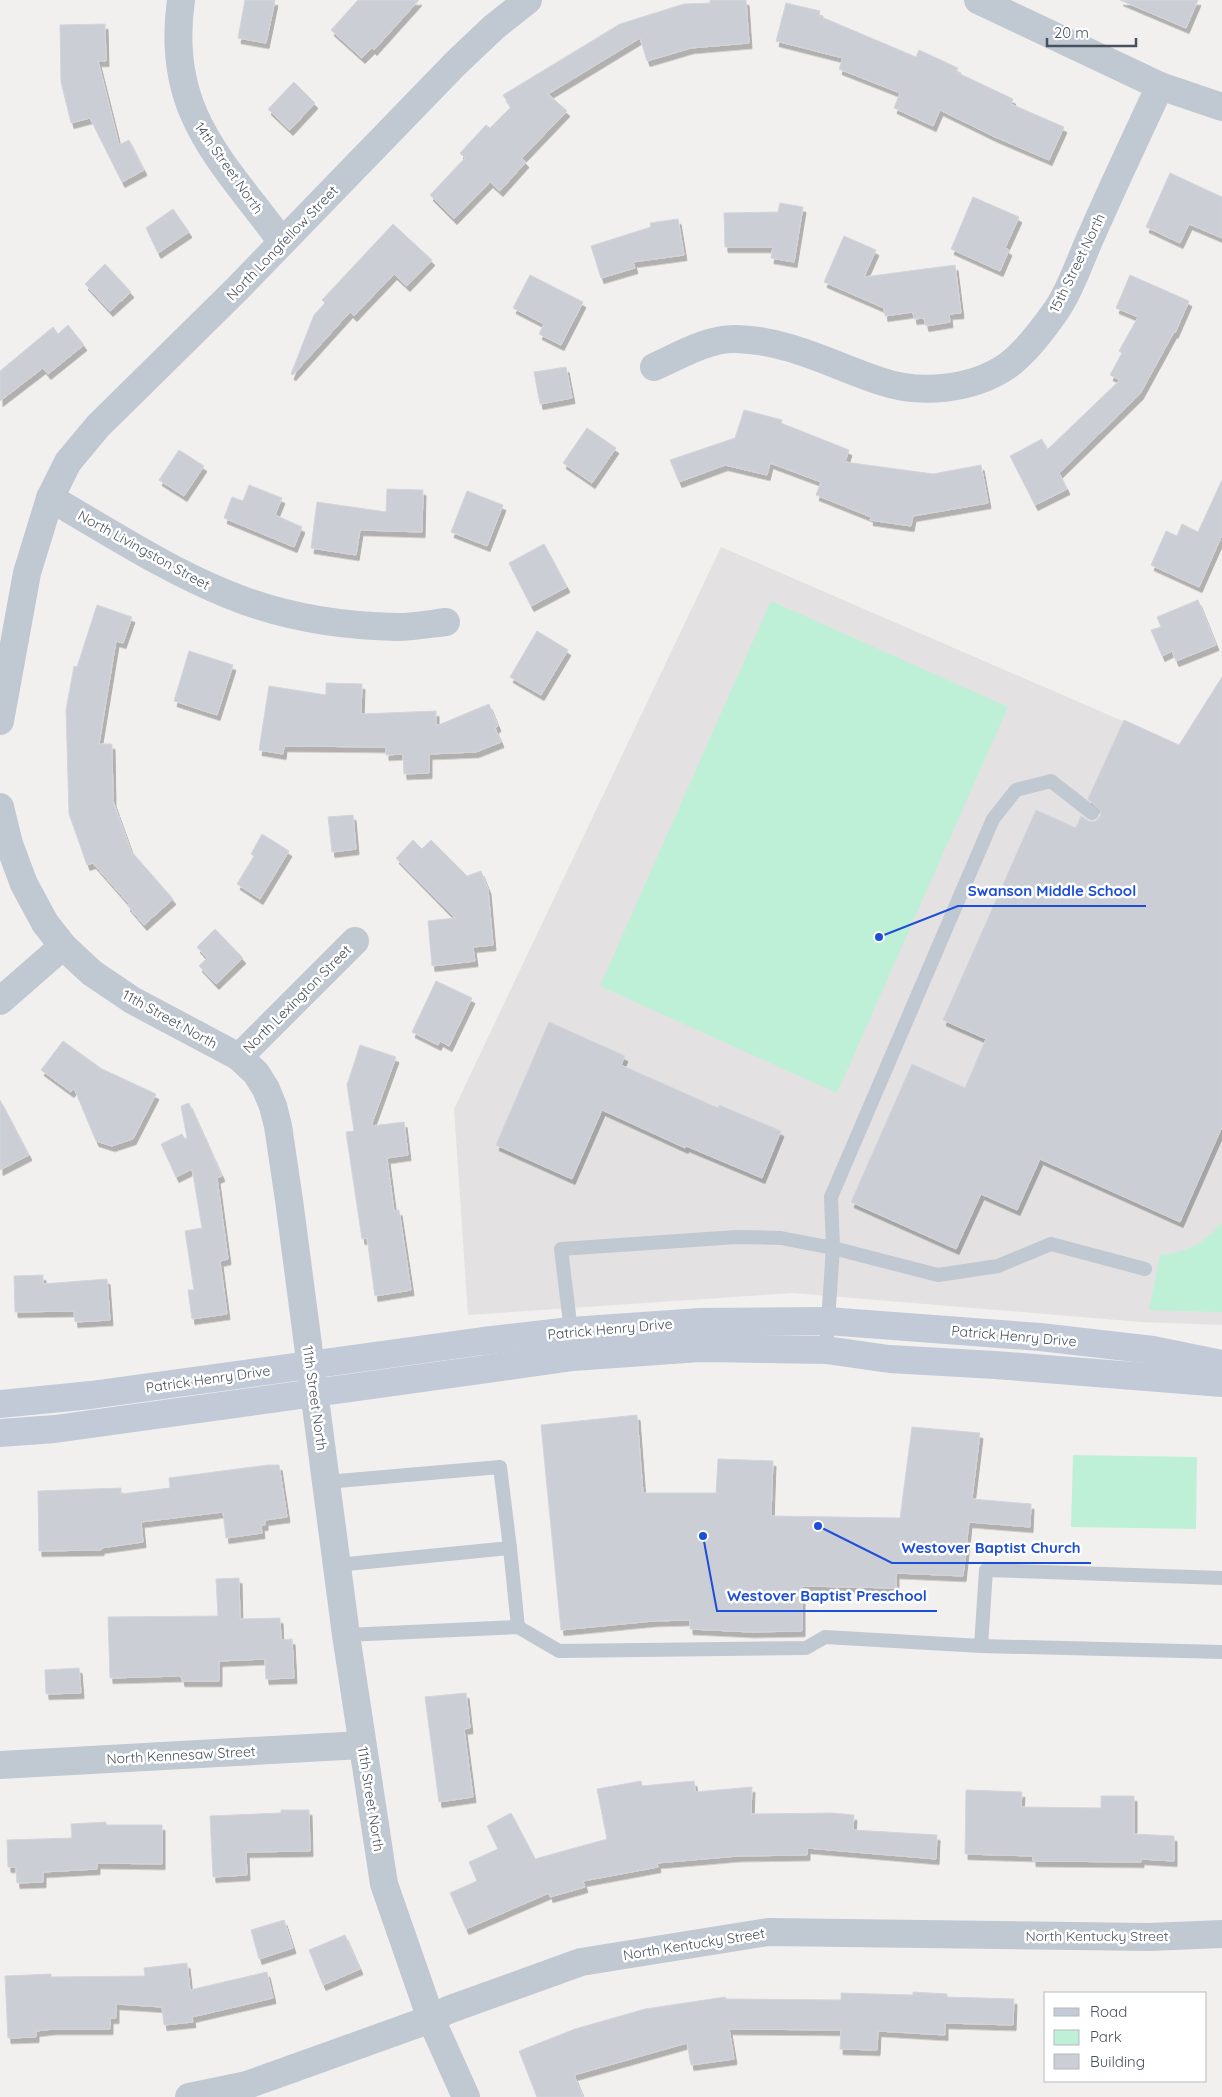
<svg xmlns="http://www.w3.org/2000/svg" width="1222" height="2097" viewBox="0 0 1222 2097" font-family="Quicksand,sans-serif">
	<defs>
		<filter id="shadow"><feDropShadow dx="3" dy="5.5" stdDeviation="0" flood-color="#0004"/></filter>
	</defs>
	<rect width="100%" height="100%" fill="#f2f0ef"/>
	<path fill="#e3e1e1" d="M 721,547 L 1222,764 L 1222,1325 L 1141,1322 L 793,1293 L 468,1315 L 454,1109 Z"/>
	<g fill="#bef0d7">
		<path d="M 771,601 L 1008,707 L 837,1093 L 600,986 Z"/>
		<path d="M 1222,1223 L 1222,1312 L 1149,1310 L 1160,1255 C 1190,1251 1201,1245 1222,1223 Z"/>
		<path d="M 1073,1455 L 1197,1457 L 1196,1529 L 1071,1527 Z"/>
	</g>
	<g fill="#cbced5" stroke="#d3d5db" filter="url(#shadow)">
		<path d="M 245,0 L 275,0 L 266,43 L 238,38 Z"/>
		<path d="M 358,0 L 419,0 L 374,50 L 372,48 L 362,58 L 331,30 Z"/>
		<path d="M 710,0 L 746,0 L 749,43 L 691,48 L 647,61 L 640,38 L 548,94 L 567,111 L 522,158 L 526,162 L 500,191 L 490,182 L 454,219 L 430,195 L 465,158 L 460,153 L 486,125 L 490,128 L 511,107 L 503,95 L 620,24 L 684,4 L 710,3 Z"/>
		<path d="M 1120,0 L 1198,0 L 1186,28 Z"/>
		<path d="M 786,3 L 820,11 L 819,16 L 916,57 L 919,50 L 958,68 L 956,72 L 1013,99 L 1011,104 L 1064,127 L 1049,160 L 995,137 L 940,110 L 933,126 L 894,108 L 900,93 L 839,69 L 843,58 L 776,41 Z"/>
		<path d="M 105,24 L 106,61 L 98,61 L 119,145 L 129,140 L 144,170 L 122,182 L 90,118 L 71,123 L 61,82 L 60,25 Z"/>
		<path d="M 294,82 L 315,103 L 290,130 L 268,109 Z"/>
		<path d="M 1170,173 L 1222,197 L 1222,238 L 1189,224 L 1180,243 L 1146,227 Z"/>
		<path d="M 973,197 L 1019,217 L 1005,248 L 1009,250 L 1000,271 L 951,249 Z"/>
		<path d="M 780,203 L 803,207 L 794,262 L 771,258 L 773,247 L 725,247 L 724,213 L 778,212 Z"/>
		<path d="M 173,209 L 189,232 L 158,253 L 146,228 Z"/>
		<path d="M 678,219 L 684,255 L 633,262 L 635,268 L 601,278 L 591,246 L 651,227 L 650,223 Z"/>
		<path d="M 393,224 L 432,260 L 407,286 L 394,274 L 354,316 L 350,312 L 293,375 L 291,374 L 314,315 L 325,303 L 322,300 Z"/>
		<path d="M 844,236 L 876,250 L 864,277 L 955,265 L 961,313 L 949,314 L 950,322 L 926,326 L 924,318 L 914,319 L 913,312 L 885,316 L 884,308 L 824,282 Z"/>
		<path d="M 105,264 L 131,292 L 110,311 L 85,284 Z"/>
		<path d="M 530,275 L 583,302 L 561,345 L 539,334 L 544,324 L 513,308 Z"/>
		<path d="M 1130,275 L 1189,301 L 1175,333 L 1174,332 L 1140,394 L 1059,473 L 1067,489 L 1035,505 L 1010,456 L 1042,439 L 1047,450 L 1120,380 L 1110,375 L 1122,353 L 1119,351 L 1138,317 L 1116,308 Z"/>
		<path d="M 68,325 L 84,345 L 48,374 L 43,368 L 0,401 L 0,371 L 53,327 L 58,334 Z"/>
		<path d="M 566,367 L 572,398 L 540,404 L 534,372 Z"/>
		<path d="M 744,410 L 782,420 L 781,423 L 849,450 L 845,462 L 933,474 L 981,465 L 988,503 L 913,516 L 911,526 L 870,520 L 871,517 L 816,495 L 821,482 L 770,463 L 767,475 L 725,465 L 679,482 L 670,460 L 735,438 Z"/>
		<path d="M 587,428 L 616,448 L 592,483 L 563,463 Z"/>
		<path d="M 179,450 L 204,466 L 184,496 L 159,480 Z"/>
		<path d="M 1222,480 L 1222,535 L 1199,587 L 1151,565 L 1166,531 L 1177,536 L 1182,524 L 1198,532 Z"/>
		<path d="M 249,485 L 282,498 L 275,515 L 302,527 L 294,547 L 224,518 L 232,497 L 243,501 Z"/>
		<path d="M 387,489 L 423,490 L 422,532 L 360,530 L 356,555 L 311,548 L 317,502 L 386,512 Z"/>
		<path d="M 467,491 L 503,505 L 487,546 L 451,532 Z"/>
		<path d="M 544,544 L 567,587 L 531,606 L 509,563 Z"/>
		<path d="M 1198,600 L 1216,645 L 1176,661 L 1172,651 L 1162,656 L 1151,630 L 1161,627 L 1157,617 Z"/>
		<path d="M 97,605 L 132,617 L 123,643 L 116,641 L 99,744 L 112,744 L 113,801 L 131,851 L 173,899 L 144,925 L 127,905 L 129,904 L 93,863 L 87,865 L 69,814 L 66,710 L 74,666 L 77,667 Z"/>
		<path d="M 537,631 L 568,650 L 541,695 L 510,677 Z"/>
		<path d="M 189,651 L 233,665 L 217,715 L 174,701 Z"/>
		<path d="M 1222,677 L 1222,1127 L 1180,1222 L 1040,1159 L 1017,1210 L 981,1194 L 956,1249 L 851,1202 L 912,1064 L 965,1088 L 986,1039 L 943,1020 L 1036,810 L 1076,828 L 1081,816 L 1090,822 L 1096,821 L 1101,815 L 1100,810 L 1088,799 L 1124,720 L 1179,745 Z"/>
		<path d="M 326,683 L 362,684 L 361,714 L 436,711 L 436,726 L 489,704 L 498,726 L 495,728 L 501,742 L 476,752 L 429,754 L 429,773 L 404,774 L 403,754 L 386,755 L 386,747 L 284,746 L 283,754 L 259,750 L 269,686 L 326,695 Z"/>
		<path d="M 353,815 L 356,849 L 332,852 L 328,817 Z"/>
		<path d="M 262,834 L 289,851 L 260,899 L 237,884 L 254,856 L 251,854 Z"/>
		<path d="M 413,840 L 422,849 L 431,840 L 467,876 L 481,871 L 488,889 L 493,945 L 473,947 L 475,961 L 432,966 L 428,921 L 455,918 L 396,858 Z"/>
		<path d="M 215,929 L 243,958 L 216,984 L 199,966 L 207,958 L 197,947 Z"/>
		<path d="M 436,981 L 472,998 L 449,1046 L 440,1041 L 438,1045 L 412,1032 Z"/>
		<path d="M 549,1022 L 625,1056 L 621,1065 L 718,1108 L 719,1105 L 781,1131 L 762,1178 L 686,1146 L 685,1148 L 602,1110 L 572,1179 L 496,1145 Z"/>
		<path d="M 63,1041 L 102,1069 L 156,1094 L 133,1139 L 112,1146 L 96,1141 L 74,1088 L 71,1092 L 41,1070 Z"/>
		<path d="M 360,1045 L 396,1057 L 371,1126 L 404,1122 L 408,1155 L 387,1158 L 394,1211 L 399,1210 L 411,1290 L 375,1296 L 367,1238 L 362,1239 L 346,1132 L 354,1131 L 347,1085 Z"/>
		<path d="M 0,1100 L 29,1155 L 0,1170 Z"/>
		<path d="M 189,1103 L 222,1176 L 217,1178 L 228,1259 L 220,1261 L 227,1314 L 192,1319 L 188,1290 L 194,1290 L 185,1231 L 202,1228 L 192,1169 L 176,1177 L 161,1144 L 182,1134 L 185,1139 L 187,1138 L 181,1106 Z"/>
		<path d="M 43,1275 L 43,1284 L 107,1279 L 110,1320 L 75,1322 L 74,1311 L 15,1312 L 14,1276 Z"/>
		<path d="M 637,1415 L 643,1493 L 716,1493 L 718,1459 L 773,1461 L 771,1516 L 900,1518 L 912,1427 L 980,1433 L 972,1499 L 1031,1504 L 1030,1527 L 969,1522 L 963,1576 L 896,1573 L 896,1588 L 802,1586 L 802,1631 L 751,1632 L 690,1629 L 690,1620 L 653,1621 L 561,1630 L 541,1425 Z"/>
		<path d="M 268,1465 L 279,1465 L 287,1517 L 265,1520 L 265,1525 L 261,1525 L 262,1533 L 226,1538 L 223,1512 L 141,1522 L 143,1542 L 101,1548 L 101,1550 L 39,1551 L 38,1491 L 121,1488 L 121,1494 L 170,1488 L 169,1478 Z"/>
		<path d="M 239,1578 L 240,1619 L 280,1618 L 281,1640 L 292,1639 L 294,1678 L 266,1679 L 265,1659 L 219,1661 L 219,1681 L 182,1681 L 181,1676 L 110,1678 L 108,1617 L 218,1616 L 216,1579 Z"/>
		<path d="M 79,1668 L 81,1693 L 46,1694 L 45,1670 Z"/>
		<path d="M 466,1693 L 470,1728 L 464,1729 L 473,1797 L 439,1802 L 425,1697 Z"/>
		<path d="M 641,1781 L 642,1786 L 694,1781 L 695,1792 L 752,1787 L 751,1814 L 833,1813 L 854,1815 L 853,1830 L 937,1835 L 936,1859 L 807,1848 L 807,1855 L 738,1856 L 657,1863 L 658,1867 L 583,1881 L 585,1887 L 550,1897 L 549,1893 L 466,1929 L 450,1893 L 477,1881 L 469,1862 L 498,1849 L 487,1826 L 511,1813 L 535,1859 L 607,1839 L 597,1789 Z"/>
		<path d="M 966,1790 L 1022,1792 L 1021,1807 L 1101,1808 L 1101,1796 L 1134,1796 L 1134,1834 L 1174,1836 L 1174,1861 L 1141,1859 L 1141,1862 L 1033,1861 L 1033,1856 L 965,1854 Z"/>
		<path d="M 281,1810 L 309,1810 L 310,1851 L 246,1852 L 247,1875 L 213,1877 L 210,1816 L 281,1813 Z"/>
		<path d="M 106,1822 L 106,1825 L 162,1825 L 162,1864 L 97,1863 L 97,1869 L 43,1872 L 43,1882 L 17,1883 L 16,1867 L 8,1867 L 7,1840 L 72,1838 L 71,1824 Z"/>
		<path d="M 284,1920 L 293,1948 L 259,1959 L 251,1930 Z"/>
		<path d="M 345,1935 L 360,1969 L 323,1985 L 309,1950 Z"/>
		<path d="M 187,1963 L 190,1990 L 267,1972 L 273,1998 L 192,2017 L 193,2022 L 164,2025 L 162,2007 L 116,2004 L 116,2018 L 110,2018 L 110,2029 L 53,2029 L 36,2031 L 36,2037 L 8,2038 L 5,1976 L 51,1974 L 51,1977 L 145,1976 L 144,1968 Z"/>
		<path d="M 913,1992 L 947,1994 L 947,1997 L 1014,1999 L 1013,2025 L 945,2023 L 945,2035 L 878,2031 L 877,2050 L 840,2049 L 841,2030 L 729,2029 L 734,2059 L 691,2065 L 687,2043 L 574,2075 L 583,2097 L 537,2097 L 519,2051 L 575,2029 L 645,2009 L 725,1997 L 726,1999 L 841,2000 L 841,1993 L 913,1995 Z"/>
	</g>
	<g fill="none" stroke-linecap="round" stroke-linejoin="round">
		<g stroke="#c0c8d2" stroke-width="14">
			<path d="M 571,1331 L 561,1249 L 737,1237 L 781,1238 L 833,1248 L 831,1197 L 993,819 L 1016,790 L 1051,781 L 1092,813"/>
			<path d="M 826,1350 L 833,1248 L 938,1275 L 998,1266 L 1051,1244 L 1145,1269"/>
			<path d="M 326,1482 L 500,1467 L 510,1548"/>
			<path d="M 337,1565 L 510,1548 L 518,1627"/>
			<path d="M 1222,1578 L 986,1570 L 981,1646 L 1222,1652"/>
			<path d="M 346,1635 L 518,1627 L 559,1651 L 806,1648 L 825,1637 L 981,1646"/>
		</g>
		<g stroke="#c0c8d2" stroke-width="28">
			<path d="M 181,0 C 165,112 221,159 282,242"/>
			<path d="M 978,0 L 1160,86 L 1222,107"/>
			<path d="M 654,367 C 679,356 708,338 736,339 C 788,340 832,365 880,381 C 920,395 972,390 1007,366 C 1025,353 1040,333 1053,315 C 1070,292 1080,260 1092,234 C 1114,184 1137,135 1160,86"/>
			<path d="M 50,498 C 108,531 165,569 227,594 C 280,616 340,626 397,627 C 413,627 430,624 446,622"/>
			<path d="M 0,721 L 27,573 L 50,498 L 68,462 L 98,426 L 237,289 L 456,63 L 494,27 L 528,0"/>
			<path d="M 0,807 L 9,844 L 24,884 L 45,923 L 63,946 L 92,973 L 132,1000 L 239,1057 L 256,1073 L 266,1089 L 273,1106 L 278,1126 L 289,1200 L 346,1635 L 384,1884 L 431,2019 L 466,2097"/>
			<path d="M 0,1001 L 63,946"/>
			<path d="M 239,1057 L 355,941"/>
			<path d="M 0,1765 L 362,1745"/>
			<path d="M 189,2097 L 247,2085 L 431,2019 L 448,2010 L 581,1962 L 768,1932 L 1149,1937 L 1222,1934"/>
		</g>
		<g stroke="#c2cad8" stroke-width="28">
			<path d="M 0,1404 L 91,1395 L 483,1341 L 571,1331 L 700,1322 L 827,1321 L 1040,1337 L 1153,1350 L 1222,1364"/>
			<path d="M 0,1433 L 55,1429 L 573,1357 L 700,1348 L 826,1350 L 889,1359 L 995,1365 L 1222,1383"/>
		</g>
	</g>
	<g text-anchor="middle" stroke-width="5" stroke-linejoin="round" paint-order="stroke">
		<g font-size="14" fill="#47505d" stroke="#fff">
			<text transform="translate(229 168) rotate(55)" y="5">14th Street North</text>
			<text transform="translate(282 243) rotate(-46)" y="5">North Longfellow Street</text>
			<text transform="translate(1077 263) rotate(-64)" y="5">15th Street North</text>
			<text transform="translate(144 550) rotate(29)" y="5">North Livingston Street</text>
			<text transform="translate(297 999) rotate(-45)" y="5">North Lexington Street</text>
			<text transform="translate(170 1019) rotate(29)" y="5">11th Street North</text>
			<text transform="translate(610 1329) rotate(-5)" y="5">Patrick Henry Drive</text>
			<text transform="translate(1014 1336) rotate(5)" y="5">Patrick Henry Drive</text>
			<text transform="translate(208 1379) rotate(-8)" y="5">Patrick Henry Drive</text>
			<text transform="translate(315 1398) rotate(82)" y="5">11th Street North</text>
			<text transform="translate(181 1755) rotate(-3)" y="5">North Kennesaw Street</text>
			<text transform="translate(371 1799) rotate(81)" y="5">11th Street North</text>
			<text x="1097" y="1941">North Kentucky Street</text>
			<text transform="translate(694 1944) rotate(-9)" y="5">North Kentucky Street</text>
		</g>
	</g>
	<path fill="none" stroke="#1d4ed8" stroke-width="2" d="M879 937L958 906H1146M818 1526L892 1563H1091M703 1536L717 1611H937"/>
	<g fill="#1d4ed8" stroke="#fff" stroke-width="2">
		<circle cx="879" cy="937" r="5"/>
		<circle cx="818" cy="1526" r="5"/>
		<circle cx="703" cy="1536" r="5"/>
	</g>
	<g font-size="15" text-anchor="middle" font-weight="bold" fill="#1d4ed8" stroke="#fff" stroke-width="5" stroke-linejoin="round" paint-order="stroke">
		<text x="1052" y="896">Swanson Middle School</text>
		<text x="991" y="1553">Westover Baptist Church</text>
		<text x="827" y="1601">Westover Baptist Preschool</text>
	</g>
	<rect x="1044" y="1992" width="162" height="90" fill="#ffffff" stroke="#b5b9be"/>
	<rect x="1054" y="2008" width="25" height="8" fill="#c2cad8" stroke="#b5b9be"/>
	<text x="1090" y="2017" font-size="15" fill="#47505d">Road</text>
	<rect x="1054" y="2030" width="25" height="15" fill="#bef0d7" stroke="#b5b9be"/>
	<text x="1090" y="2042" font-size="15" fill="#47505d">Park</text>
	<rect x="1054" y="2054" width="25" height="15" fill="#cbced5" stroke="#b5b9be"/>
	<text x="1090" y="2067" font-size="15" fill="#47505d">Building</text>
	<path d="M1047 38v8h89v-8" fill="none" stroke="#47505d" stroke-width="2.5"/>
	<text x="1054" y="38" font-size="15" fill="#47505d" stroke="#ffffff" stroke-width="4" paint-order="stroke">20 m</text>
</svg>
